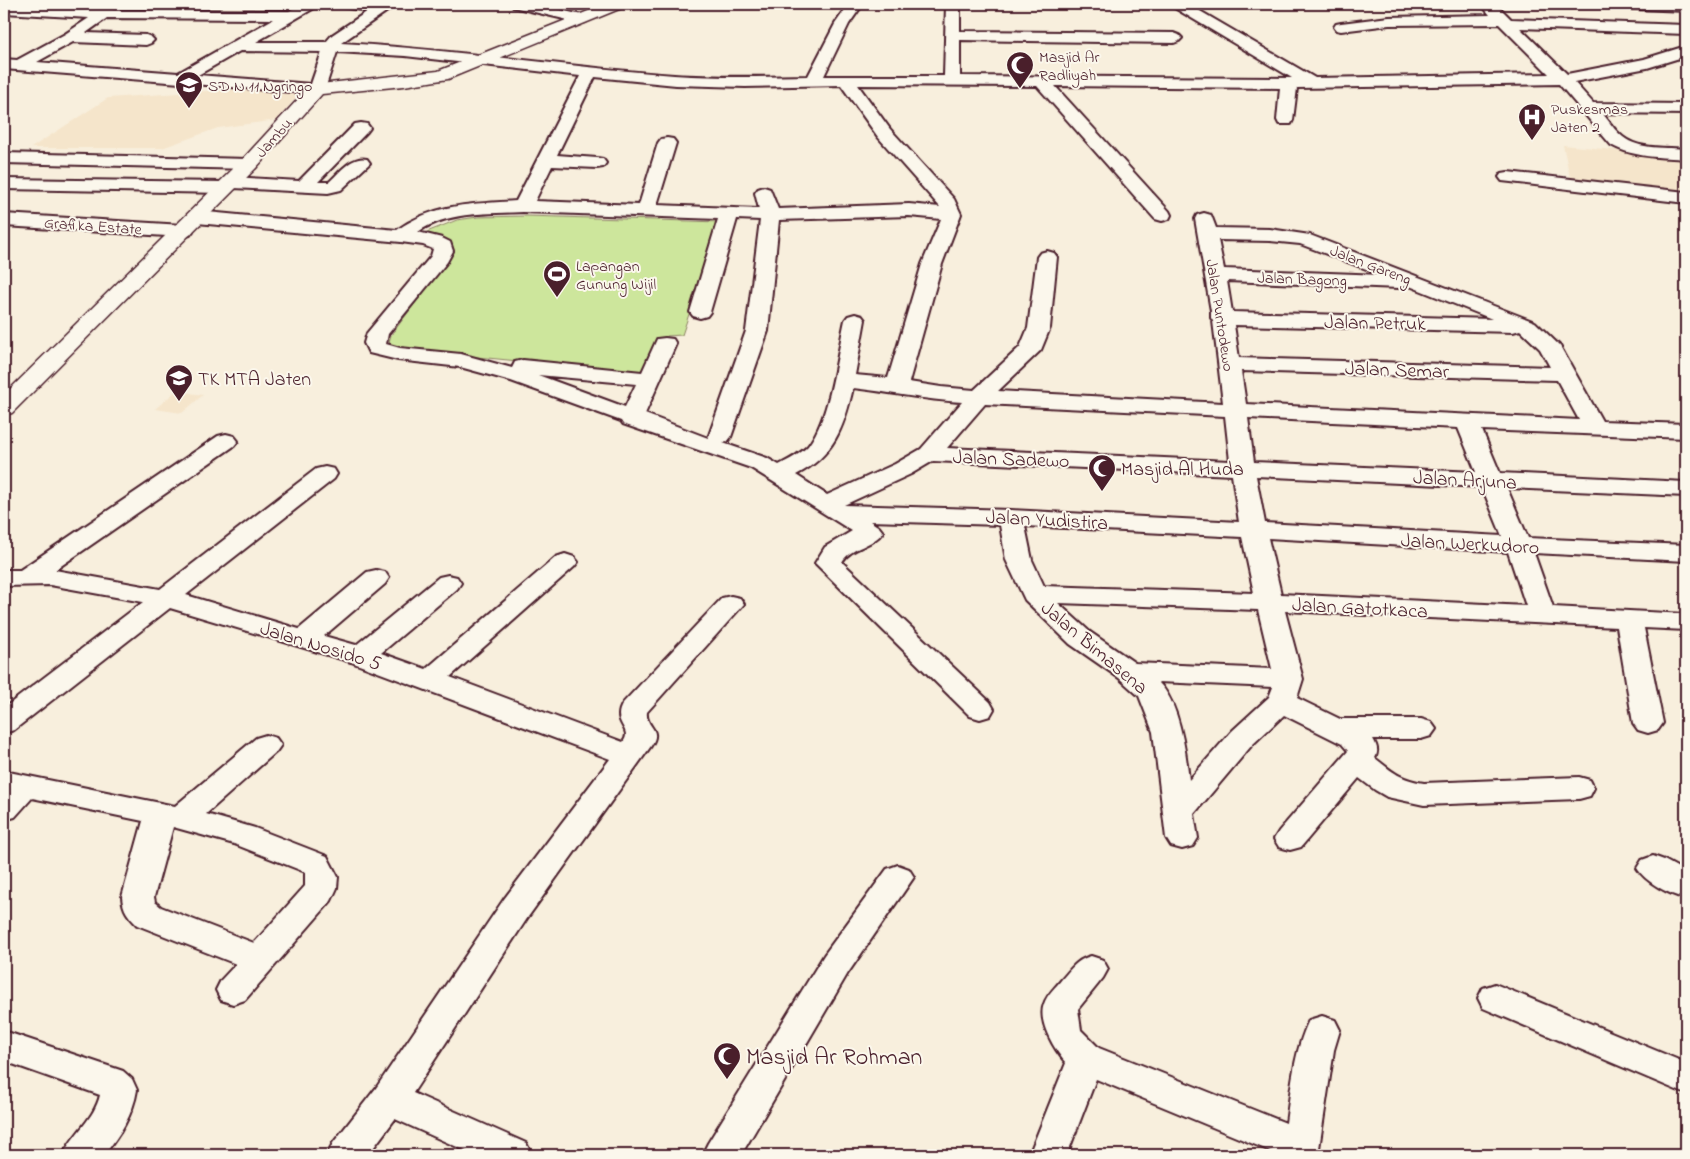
<svg xmlns="http://www.w3.org/2000/svg" width="1690" height="1159" viewBox="0 0 1690 1159" font-family="'Indie Flower',sans-serif">
	<rect width="100%" height="100%" fill="#f8efdd"/>
	<filter id="ink" filterUnits="userSpaceOnUse"><feTurbulence type="fractalNoise" baseFrequency=".02" numOctaves="2"/><feDisplacementMap in="SourceGraphic" scale="10" xChannelSelector="R" yChannelSelector="G"/><feConvolveMatrix kernelMatrix="1 2 1 2 8 2 1 2 1" color-interpolation-filters="sRGB"/></filter>
	<g filter="url(#ink)">
		<g fill="#f5e5cb">
			<path d="M 236,89 L 298,95 L 277,120 L 218,128 L 162,148 L 31,148 L 108,98 Z"/>
			<path d="M 1563,145 L 1686,157 L 1686,195 L 1571,182 Z"/>
			<path d="M 176,391 L 203,395 L 182,413 L 155,409 Z"/>
		</g>
		<path fill="#cde69c" stroke="#8c8264" d="M 527,216 L 720,222 L 682,335 L 667,336 L 652,374 L 405,350 L 394,347 L 389,342 L 391,335 L 448,260 L 419,235 L 457,220 L 478,217 Z"/>
		<g fill="none" stroke-linecap="round" stroke-linejoin="round">
			<g stroke="#4a1f2b" stroke-width="4">
				<g id="minor">
					<path d="M 301,4 L 318,4 L 316,7 L 256,42 L 326,42 L 332,35 L 368,11 L 342,7 L 340,4 L 395,4 L 393,7 L 341,43 C 453,49 563,67 674,75 C 719,78 763,77 808,76 L 835,24 L 849,4 L 863,4 L 849,24 L 824,76 L 944,76 L 946,4 L 960,4 L 960,31 L 1174,33 L 1179,35 L 1182,38 L 1179,41 L 1174,43 L 960,40 L 960,76 L 1292,78 L 1173,7 L 1171,4 L 1188,4 L 1315,78 L 1549,74 L 1499,24 L 1389,25 L 1341,31 L 1336,30 L 1334,27 L 1336,24 L 1341,23 L 1389,17 L 1490,15 L 1481,4 L 1496,4 L 1511,19 L 1686,25 L 1686,34 L 1520,28 L 1567,74 L 1644,59 L 1686,46 L 1686,56 L 1647,68 L 1574,82 L 1593,103 L 1686,104 L 1686,114 L 1602,113 C 1609,121 1615,131 1623,137 C 1639,150 1667,147 1686,149 L 1686,159 C 1661,157 1634,158 1611,145 L 1559,84 L 1297,88 L 1293,120 L 1291,124 L 1279,124 L 1277,120 L 1280,88 L 1055,86 L 1169,211 L 1171,215 L 1169,219 L 1162,221 L 1155,219 L 1037,86 L 858,85 L 890,129 L 954,199 L 961,214 L 942,264 L 909,382 L 941,387 L 974,390 L 1020,347 L 1028,328 L 1037,257 L 1040,253 L 1047,251 L 1054,253 L 1057,257 L 1050,328 L 1041,350 L 998,391 L 1223,403 L 1213,321 L 1211,318 L 1211,311 L 1195,219 L 1197,215 L 1204,213 L 1211,215 L 1216,228 L 1270,229 L 1310,235 L 1535,322 L 1560,346 L 1602,421 L 1686,424 L 1686,438 L 1482,430 L 1500,473 L 1686,482 L 1686,496 L 1507,488 L 1528,538 L 1686,545 L 1686,561 L 1534,553 L 1553,607 L 1686,614 L 1686,630 L 1644,628 L 1663,723 L 1658,730 L 1648,733 L 1638,730 L 1633,723 L 1617,627 L 1285,611 L 1303,679 L 1297,698 L 1340,719 L 1421,719 L 1431,722 L 1436,729 L 1431,736 L 1421,739 L 1373,739 C 1377,746 1379,751 1375,758 C 1394,773 1400,779 1424,783 L 1579,777 L 1590,780 L 1594,788 L 1590,796 L 1579,799 L 1424,805 L 1387,797 L 1375,790 L 1359,778 L 1301,847 L 1290,850 L 1279,847 L 1274,839 L 1279,831 L 1348,751 L 1342,744 L 1284,715 L 1252,745 L 1194,814 L 1198,838 L 1193,846 L 1182,849 L 1171,846 L 1166,838 L 1153,732 L 1139,696 L 1119,678 L 1070,644 L 1025,600 L 1006,560 L 1000,525 L 870,521 L 879,527 L 883,532 C 873,546 851,547 842,562 L 990,702 L 994,709 L 990,716 L 980,719 L 970,716 L 815,563 L 825,547 L 852,531 L 751,468 L 623,424 L 621,421 L 511,381 L 460,367 L 398,360 L 369,353 L 364,343 L 367,333 L 431,256 L 433,249 L 423,245 L 401,242 L 197,223 L 190,221 L 188,217 L 190,213 L 197,211 L 397,230 C 435,203 472,204 516,201 L 580,76 L 405,56 L 337,52 L 325,89 L 323,92 L 317,94 L 4,69 L 4,59 L 17,60 L 65,34 L 89,18 L 4,13 L 4,5 L 101,9 L 108,7 L 114,10 L 289,11 ZM 107,18 L 273,19 L 178,73 L 37,62 L 73,42 L 146,45 L 151,43 L 154,40 L 151,37 L 146,35 L 86,33 ZM 240,51 L 322,52 L 311,84 L 198,75 ZM 595,77 L 676,85 L 745,87 L 841,85 L 878,137 L 940,207 L 909,204 L 778,209 L 770,189 L 764,187 L 758,189 L 755,193 L 759,209 L 657,205 L 676,143 L 673,139 L 667,138 L 661,139 L 658,143 L 639,205 L 535,201 L 552,166 L 597,168 L 603,167 L 606,163 L 603,159 L 597,158 L 557,155 ZM 523,212 L 718,219 L 690,312 L 693,316 L 700,318 L 707,316 L 710,312 L 737,219 L 760,220 L 746,331 L 708,438 L 645,414 L 676,344 L 673,339 L 665,338 L 657,339 L 642,372 L 523,360 L 515,362 L 512,368 L 461,354 L 400,348 L 386,344 L 388,334 L 447,262 L 453,251 L 450,242 L 442,238 L 418,232 C 448,211 488,214 523,212 ZM 909,216 L 941,219 L 922,264 L 888,378 L 855,375 L 865,320 L 862,316 L 855,314 L 848,316 L 845,320 C 837,355 830,418 808,446 C 800,454 789,460 779,465 L 767,458 L 723,443 L 727,442 L 731,437 L 768,331 L 779,220 ZM 1218,240 L 1270,241 L 1300,244 L 1382,275 L 1224,269 ZM 1227,281 L 1399,288 L 1407,285 L 1492,319 L 1232,312 ZM 1234,325 L 1513,332 L 1520,330 L 1540,349 L 1550,367 L 1239,358 ZM 1241,371 L 1557,380 L 1579,420 L 1246,404 ZM 538,375 L 636,384 L 625,407 ZM 853,388 C 889,392 925,400 962,402 L 921,449 L 895,464 L 827,495 L 796,475 C 834,456 844,427 853,388 ZM 985,404 L 1225,416 L 1230,461 L 947,448 ZM 1248,418 L 1458,428 L 1476,472 L 1254,462 ZM 933,461 L 1232,475 L 1239,522 L 1011,510 L 844,505 L 911,474 ZM 1256,476 L 1482,487 L 1502,536 L 1265,523 ZM 1025,526 L 1242,537 L 1254,593 L 1044,586 L 1032,560 ZM 1268,538 L 1508,552 L 1526,606 L 1281,594 ZM 1058,603 L 1258,610 L 1272,669 L 1135,663 L 1090,632 ZM 1158,682 L 1273,687 L 1269,697 L 1232,731 L 1189,780 C 1186,752 1179,701 1158,682 Z"/>
					<path d="M 511,4 L 535,4 L 586,16 L 588,19 L 586,22 L 581,23 L 513,7 Z"/>
					<path d="M 1605,4 L 1686,4 L 1686,11 L 1612,8 L 1607,7 Z"/>
					<path d="M 361,123 L 367,124 L 370,128 L 367,132 L 318,182 L 329,182 C 339,173 352,155 367,159 L 370,163 L 341,190 L 328,193 L 234,188 L 231,192 L 225,193 L 4,189 L 4,179 L 223,182 L 226,178 L 232,177 L 299,181 L 355,124 Z"/>
					<path d="M 4,153 L 249,159 L 255,160 L 258,164 L 255,168 L 249,169 L 4,163 Z"/>
					<path d="M 1508,172 L 1686,192 L 1686,203 L 1502,181 L 1499,177 L 1502,173 Z"/>
					<path d="M 4,214 L 183,225 L 190,227 L 193,231 L 190,235 L 183,237 L 4,226 Z"/>
					<path d="M 226,434 L 234,436 L 238,441 L 234,446 L 55,570 L 160,589 L 316,469 L 325,467 L 334,469 L 337,474 L 334,479 L 186,595 L 299,629 L 367,572 L 376,570 L 385,572 L 389,578 L 385,584 L 324,636 L 356,645 L 439,577 L 448,575 L 457,577 L 461,583 L 457,589 L 381,653 L 426,669 L 556,557 L 565,554 L 574,557 L 578,562 L 574,567 L 450,677 L 623,742 C 634,728 610,724 623,703 L 722,598 L 731,596 L 740,598 L 744,604 L 647,712 C 645,728 663,728 651,746 L 528,917 L 413,1093 L 526,1143 L 532,1155 L 475,1155 L 395,1119 L 368,1155 L 327,1155 L 333,1143 L 376,1088 L 504,899 L 610,759 L 351,662 L 170,608 L 14,730 L 4,733 L 4,708 L 143,602 L 50,585 L 4,586 L 4,570 L 20,570 L 218,436 Z"/>
					<path d="M 266,735 L 276,738 L 281,745 L 276,752 L 206,814 L 255,828 L 327,856 L 338,877 L 337,888 L 331,901 L 245,1000 L 233,1004 L 221,1000 L 216,990 L 221,980 L 236,964 L 137,925 C 128,916 123,910 122,897 L 143,821 L 32,798 L 15,817 L 4,820 L 4,771 L 175,806 L 256,738 ZM 173,827 L 234,844 L 305,872 L 305,886 L 254,943 L 161,907 L 155,902 L 154,897 Z"/>
					<path d="M 1653,856 L 1664,860 L 1686,872 L 1686,899 C 1669,894 1646,883 1637,868 L 1642,860 Z"/>
					<path d="M 898,865 L 909,869 L 914,877 L 848,973 L 741,1155 L 702,1155 L 708,1143 L 824,955 L 887,869 Z"/>
					<path d="M 1091,956 L 1103,960 L 1108,969 L 1103,978 L 1078,1009 L 1081,1030 L 1099,1048 L 1286,1123 C 1291,1089 1294,1051 1309,1020 L 1322,1016 L 1335,1020 L 1340,1030 L 1334,1050 L 1318,1155 L 1280,1155 L 1096,1079 L 1067,1155 L 1029,1155 L 1066,1063 C 1055,1050 1037,1022 1044,1004 C 1047,994 1056,987 1062,979 C 1072,968 1076,960 1091,956 Z"/>
					<path d="M 1495,984 L 1686,1063 L 1686,1094 L 1483,1008 L 1478,998 L 1483,988 Z"/>
					<path d="M 4,1031 L 123,1071 L 132,1079 L 137,1090 C 133,1115 119,1136 104,1155 L 63,1155 C 73,1134 95,1118 100,1095 L 4,1061 Z"/>
				</g>
			</g>
			<g stroke="#4a1f2b" stroke-width="3">
				<path id="tertiary" d="M 606,4 L 627,4 L 624,7 L 448,79 L 404,86 L 322,94 L 256,168 L 12,413 L 4,415 L 4,395 L 242,160 L 311,85 L 438,71 Z"/>
			</g>
			<use href="#minor" fill="#fbf7ec" fill-rule="evenodd"/>
			<use href="#tertiary" fill="#fbf7ec" fill-rule="evenodd"/>
		</g>
	</g>
	<defs>
		<g id="mosque-pin" transform="scale(1.4375)"><path d="M0 17L-7.5 6A9.5 9.5 0 1 1 7.5 6Z" fill="#4a1f2b" stroke="#fbf7ec"/><path d="M3.5-4.9A6 6 0 1 0 3.5 4.9A5 5 0 1 1 3.5-4.9Z" fill="#fff"/></g>
		<g id="school-pin" transform="scale(1.4375)"><path d="M0 17L-7.5 6A9.5 9.5 0 1 1 7.5 6Z" fill="#4a1f2b" stroke="#fbf7ec"/><path d="M0-5L7-2L0 1L-7-2ZM-4 1L0 2.5L4 1V4Q0 6-4 4Z" fill="#fff"/></g>
		<g id="hospital-pin" transform="scale(1.4375)"><path d="M0 17L-7.5 6A9.5 9.5 0 1 1 7.5 6Z" fill="#4a1f2b" stroke="#fbf7ec"/><path d="M-5-5h3v3.5h4V-5h3V5h-3V1.5h-4V5h-3Z" fill="#fff"/></g>
		<g id="stadium-pin" transform="scale(1.4375)"><path d="M0 17L-7.5 6A9.5 9.5 0 1 1 7.5 6Z" fill="#4a1f2b" stroke="#fbf7ec"/><path d="M0-5a6.5 5 0 1 0 0 10a6.5 5 0 1 0 0-10ZM-3.5-1.8h7v3.6h-7Z" fill="#fff"/></g>
	</defs>
	<g fill-rule="evenodd">
		<use href="#mosque-pin" x="1020" y="65"/>
		<use href="#school-pin" x="189" y="85"/>
		<use href="#hospital-pin" x="1532" y="117"/>
		<use href="#stadium-pin" x="557" y="274"/>
		<use href="#school-pin" x="179" y="378"/>
		<use href="#mosque-pin" x="1102" y="468"/>
		<use href="#mosque-pin" x="727" y="1056"/>
	</g>
	<g text-anchor="middle" stroke-width="4" stroke-linejoin="round" paint-order="stroke">
		<g font-size="16" fill="#4a1f2b" stroke="#fbf7ec" text-anchor="start">
			<text x="1039" y="62">Masjid Ar<tspan x="1039" dy="18">Radliyah</tspan></text>
			<text x="208" y="91">SD N 11 Ngringo</text>
			<text x="1551" y="114">Puskesmas<tspan x="1551" dy="18">Jaten 2</tspan></text>
			<text x="576" y="271">Lapangan<tspan x="576" dy="18">Gunung Wijil</tspan></text>
		</g>
		<g font-size="16" fill="#4a1f2b" stroke="#fbf7ec">
			<text transform="translate(273 137) rotate(-49)" y="6">Jambu</text>
			<text transform="translate(93 225) rotate(4)" y="6">Grafika Estate</text>
			<text transform="translate(1371 264) rotate(21)" y="6">Jalan Gareng</text>
			<text transform="translate(1302 278) rotate(2)" y="6">Jalan Bagong</text>
			<text transform="translate(1221 315) rotate(81)" y="6">Jalan Puntodewo</text>
		</g>
		<g font-size="20" fill="#4a1f2b" stroke="#fbf7ec">
			<text transform="translate(1375 322) rotate(1)" y="7">Jalan Petruk</text>
			<text transform="translate(1397 369) rotate(2)" y="7">Jalan Semar</text>
			<text transform="translate(1011 458) rotate(2)" y="7">Jalan Sadewo</text>
			<text transform="translate(1465 479) rotate(3)" y="7">Jalan Arjuna</text>
			<text transform="translate(1047 519) rotate(3)" y="7">Jalan Yudistira</text>
			<text transform="translate(1470 543) rotate(3)" y="7">Jalan Werkudoro</text>
			<text transform="translate(1360 607) rotate(3)" y="7">Jalan Gatotkaca</text>
			<text transform="translate(321 645) rotate(17)" y="7">Jalan Nosido 5</text>
			<text transform="translate(1095 647) rotate(40)" y="7">Jalan Bimasena</text>
		</g>
		<g font-size="20" fill="#4a1f2b" stroke="#fbf7ec" text-anchor="start">
			<text x="198" y="385">TK MTA Jaten</text>
			<text x="1121" y="475">Masjid Al Huda</text>
		</g>
		<g font-size="24" fill="#4a1f2b" stroke="#fbf7ec" text-anchor="start">
			<text x="746" y="1064">Masjid Ar Rohman</text>
		</g>
	</g>
	<rect width="1690" height="1159" fill="none" stroke="#fbf7ec" stroke-width="20"/>
	<rect x="10" y="10" width="1670" height="1139" fill="none" stroke="#4a1f2b" stroke-width="2" filter="url(#ink)"/>
</svg>
